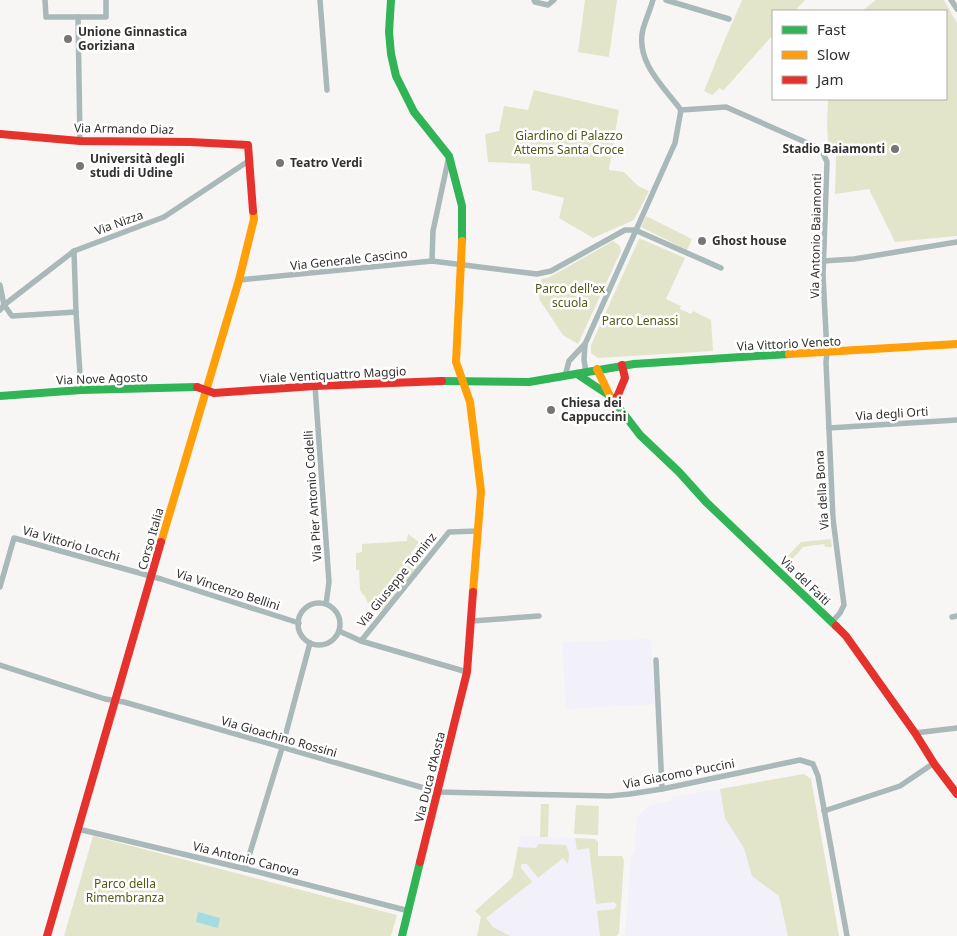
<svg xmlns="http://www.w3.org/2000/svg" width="957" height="936" viewBox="0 0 957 936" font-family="'Noto Sans',sans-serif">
	<rect width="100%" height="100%" fill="#f8f6f4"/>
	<g fill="#f2f0f9">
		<path d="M 651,639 L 655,704 L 566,709 L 562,642 Z"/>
		<path d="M 804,774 L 811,779 L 839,936 L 625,936 L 631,855 L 634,854 L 637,817 L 650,805 L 670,801 L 673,797 Z"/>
		<path d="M 521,836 L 595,839 L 598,842 L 598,856 L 622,856 L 624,861 L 619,933 L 616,936 L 477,936 L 481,917 L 475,911 L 512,878 Z"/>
	</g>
	<g fill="#e3e5ca">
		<path d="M 585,0 L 617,0 L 609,57 L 578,52 Z"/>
		<path d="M 742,0 L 805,0 L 795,11 L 773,11 L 773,35 L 723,91 L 720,88 L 712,95 L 704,91 L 723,44 Z"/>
		<path d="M 876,0 L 944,0 L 957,23 L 957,236 L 895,242 L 869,189 L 835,194 L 836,156 L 837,154 L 830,143 L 828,144 L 827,125 L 828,99 L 946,99 L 946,11 L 862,11 Z"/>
		<path d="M 534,90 L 619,110 L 609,170 L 624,172 L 638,186 L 649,191 L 634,220 L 593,238 L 559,218 L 564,198 L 532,190 L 530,164 L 488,162 L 485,134 L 499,131 L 504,106 L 528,110 Z"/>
		<path d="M 646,216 L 692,239 L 687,250 L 641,227 Z"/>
		<path d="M 639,239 L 641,239 L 685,258 L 666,299 L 681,306 L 680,309 L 691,314 L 693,311 L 711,320 L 713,351 L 598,358 L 591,353 L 591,345 Z"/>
		<path d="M 613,241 L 620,246 L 621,251 L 578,344 L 563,335 L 539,299 L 541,279 L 548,278 Z"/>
		<path d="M 408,534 L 419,542 L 411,553 L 414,559 L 412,562 L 415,564 L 417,562 L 419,563 L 418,566 L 383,610 L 376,599 L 368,603 L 364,595 L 363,595 L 360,590 L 359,570 L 356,570 L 356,553 L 362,552 L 362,544 L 407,541 Z"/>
		<path d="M 831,539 L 832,547 L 825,547 L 824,544 L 803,547 L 787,565 L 783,561 L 801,542 Z"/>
		<path d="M 804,774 L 811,779 L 839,936 L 788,936 L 779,896 L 752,876 L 744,848 L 725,818 L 720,789 Z"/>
		<path d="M 541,804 L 549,804 L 548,837 L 540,837 Z"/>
		<path d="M 576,805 L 599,806 L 598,835 L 574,834 Z"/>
		<path d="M 93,836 L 397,915 L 391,936 L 64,936 Z"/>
		<path d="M 575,838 L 595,839 L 598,842 L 598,856 L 622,856 L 624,861 L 619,933 L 616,936 L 600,936 L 597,911 L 614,909 L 617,905 L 614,902 L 596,904 L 589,848 L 577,850 Z"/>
		<path d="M 538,844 L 566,845 L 569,853 L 568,864 L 563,858 L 538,878 L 527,864 L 521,864 L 521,868 L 532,882 L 486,918 L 493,927 L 510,936 L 477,936 L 481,917 L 475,911 L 512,878 L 518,847 L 536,848 Z"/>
	</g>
	<path fill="#a4dce4" d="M 198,912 L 220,918 L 218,928 L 196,922 Z"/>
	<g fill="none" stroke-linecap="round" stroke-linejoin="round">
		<g stroke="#a9b8b8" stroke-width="5.5">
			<path d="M 45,0 L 46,17 L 106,17 L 106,0"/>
			<path d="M 320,0 L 327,90"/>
			<path d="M 534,0 L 535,2 L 548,5 L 554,0"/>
			<path d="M 653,0 C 650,10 646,19 643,29 C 635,62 664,87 681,110"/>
			<path d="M 666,0 L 729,19"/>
			<path d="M 951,0 L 957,9"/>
			<path d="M 78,17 L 80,141"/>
			<path d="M 681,110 L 726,107 L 821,149 L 827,162 L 823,275 L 827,353 L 826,362 L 833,519 L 844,605 L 840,613 L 832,622"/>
			<path d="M 74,251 L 76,312 L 81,390"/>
			<path d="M 432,261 L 433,231 L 449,156"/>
			<path d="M 823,261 L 854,259 L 957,242"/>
			<path d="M 239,280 L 432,261 L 537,274 L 551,271 L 625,230 L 635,230 L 721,268"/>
			<path d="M 0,285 L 4,305 L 12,316 L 76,312"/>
			<path d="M 0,310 L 4,305 L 74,251 L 164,217 L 250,160"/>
			<path d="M 586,372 L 584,360 L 585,344 L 675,143 L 681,110"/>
			<path d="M 565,376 L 569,361 L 585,344"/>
			<path d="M 315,386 L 329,582 L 326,604"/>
			<path d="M 829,428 L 957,420"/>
			<path d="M 0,587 L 14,538 L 161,579 L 299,623"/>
			<circle cx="319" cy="624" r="21"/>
			<path d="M 952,617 L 957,616"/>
			<path d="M 472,621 L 539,616"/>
			<path d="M 339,631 L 361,641 L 467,672"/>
			<path d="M 361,641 L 449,532 L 478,531"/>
			<path d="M 656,660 L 662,789"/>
			<path d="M 0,665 L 105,699 L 124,702 L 438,792 L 610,796 L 630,794 L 662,789 L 800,760 L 813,764 L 818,776 L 847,936"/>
			<path d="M 915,733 L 957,728"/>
			<path d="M 824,811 L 900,786 L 934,763"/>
			<path d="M 78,829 L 254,871 L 409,911"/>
			<path d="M 245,869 L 282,748 L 310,643"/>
		</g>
		<g stroke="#30b455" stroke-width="8">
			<path d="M 391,0 L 389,32 L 391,54 L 396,76 L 414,112 L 449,156 L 462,206 L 462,241"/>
			<path d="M 577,374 L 610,396 L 640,435 L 679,472 L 706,502 L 836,626"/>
			<path d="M 442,381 L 529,382 L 634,364 L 789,354"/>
			<path d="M 0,396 L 81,390 L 197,387"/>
			<path d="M 402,936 L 420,862"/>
		</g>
		<g stroke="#ff9f0a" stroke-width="8">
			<path d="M 462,241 L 456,362 L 470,402 L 481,491 L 473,592"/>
			<path d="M 789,354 L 957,344"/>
			<path d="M 597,369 L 609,394"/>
			<path d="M 161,542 L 239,280 L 254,219 L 253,211"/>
		</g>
		<g stroke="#e5322d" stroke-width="8">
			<path d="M 0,134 L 80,141 L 190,142 L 248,145 L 253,211"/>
			<path d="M 197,387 L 214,393 L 315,386 L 442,381"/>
			<path d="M 615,402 L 625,378 L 622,365"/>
			<path d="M 836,626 L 846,636 L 915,733 L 935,765 L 957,794"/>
			<path d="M 420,862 L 467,672 L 473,592"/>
			<path d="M 47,936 L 161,542"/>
		</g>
	</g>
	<g fill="#777675" stroke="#fff" stroke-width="2">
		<circle cx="68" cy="39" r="5"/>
		<circle cx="895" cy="149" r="5"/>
		<circle cx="280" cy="163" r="5"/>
		<circle cx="80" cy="166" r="5"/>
		<circle cx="702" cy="241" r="5"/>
		<circle cx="551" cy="410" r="5"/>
	</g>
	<g text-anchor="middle" stroke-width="5" stroke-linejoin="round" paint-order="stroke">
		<g font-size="12" font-weight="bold" fill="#323130" stroke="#fff" text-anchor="start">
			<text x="78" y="36">Unione Ginnastica<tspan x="78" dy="14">Goriziana</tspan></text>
			<text x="885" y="153" text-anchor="end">Stadio Baiamonti</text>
			<text x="90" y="163">Università degli<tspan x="90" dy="14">studi di Udine</tspan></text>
			<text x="290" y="167">Teatro Verdi</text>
			<text x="712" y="245">Ghost house</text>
			<text x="561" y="407">Chiesa dei<tspan x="561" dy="14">Cappuccini</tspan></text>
		</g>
		<g font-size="12" fill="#323130" stroke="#fff">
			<text transform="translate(124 129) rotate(1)" y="4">Via Armando Diaz</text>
			<text transform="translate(119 223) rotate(-20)" y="4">Via Nizza</text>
			<text transform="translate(816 236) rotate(-89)" y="4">Via Antonio Baiamonti</text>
			<text transform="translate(349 260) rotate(-6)" y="4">Via Generale Cascino</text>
			<text transform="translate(789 344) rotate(-3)" y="4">Via Vittorio Veneto</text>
			<text transform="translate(333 375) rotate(-3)" y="4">Viale Ventiquattro Maggio</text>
			<text transform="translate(102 379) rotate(-2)" y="4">Via Nove Agosto</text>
			<text transform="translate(892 414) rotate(-4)" y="4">Via degli Orti</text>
			<text transform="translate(822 490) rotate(-94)" y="4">Via della Bona</text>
			<text transform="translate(313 496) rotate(-94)" y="4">Via Pier Antonio Codelli</text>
			<text transform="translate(151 539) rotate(-74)" y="4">Corso Italia</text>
			<text transform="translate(71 544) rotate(16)" y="4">Via Vittorio Locchi</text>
			<text transform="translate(397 580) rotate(-51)" y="4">Via Giuseppe Tominz</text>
			<text transform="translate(805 581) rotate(44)" y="4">Via del Faiti</text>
			<text transform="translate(228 590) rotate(18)" y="4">Via Vincenzo Bellini</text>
			<text transform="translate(279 737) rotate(16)" y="4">Via Gioachino Rossini</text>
			<text transform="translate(679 774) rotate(-11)" y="4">Via Giacomo Puccini</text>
			<text transform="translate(430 777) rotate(-76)" y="4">Via Duca d'Aosta</text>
			<text transform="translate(246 859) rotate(14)" y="4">Via Antonio Canova</text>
		</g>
		<g font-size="12" fill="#545915" stroke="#fff">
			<text x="569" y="140">Giardino di Palazzo<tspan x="569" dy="14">Attems Santa Croce</tspan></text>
			<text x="570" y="293">Parco dell'ex<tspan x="570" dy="14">scuola</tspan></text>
			<text x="640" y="325">Parco Lenassi</text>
			<text x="125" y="888">Parco della<tspan x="125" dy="14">Rimembranza</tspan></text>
		</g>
	</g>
	<rect x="772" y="10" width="175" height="90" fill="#ffffff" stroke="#adadac"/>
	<rect x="782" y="26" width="25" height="8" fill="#30b455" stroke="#adadac"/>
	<text x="817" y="35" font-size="15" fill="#323130">Fast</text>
	<rect x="782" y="51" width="25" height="8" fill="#ff9f0a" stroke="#adadac"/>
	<text x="817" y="60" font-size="15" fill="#323130">Slow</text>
	<rect x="782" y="76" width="25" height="8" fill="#e5322d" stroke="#adadac"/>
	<text x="817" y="85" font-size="15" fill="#323130">Jam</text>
</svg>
